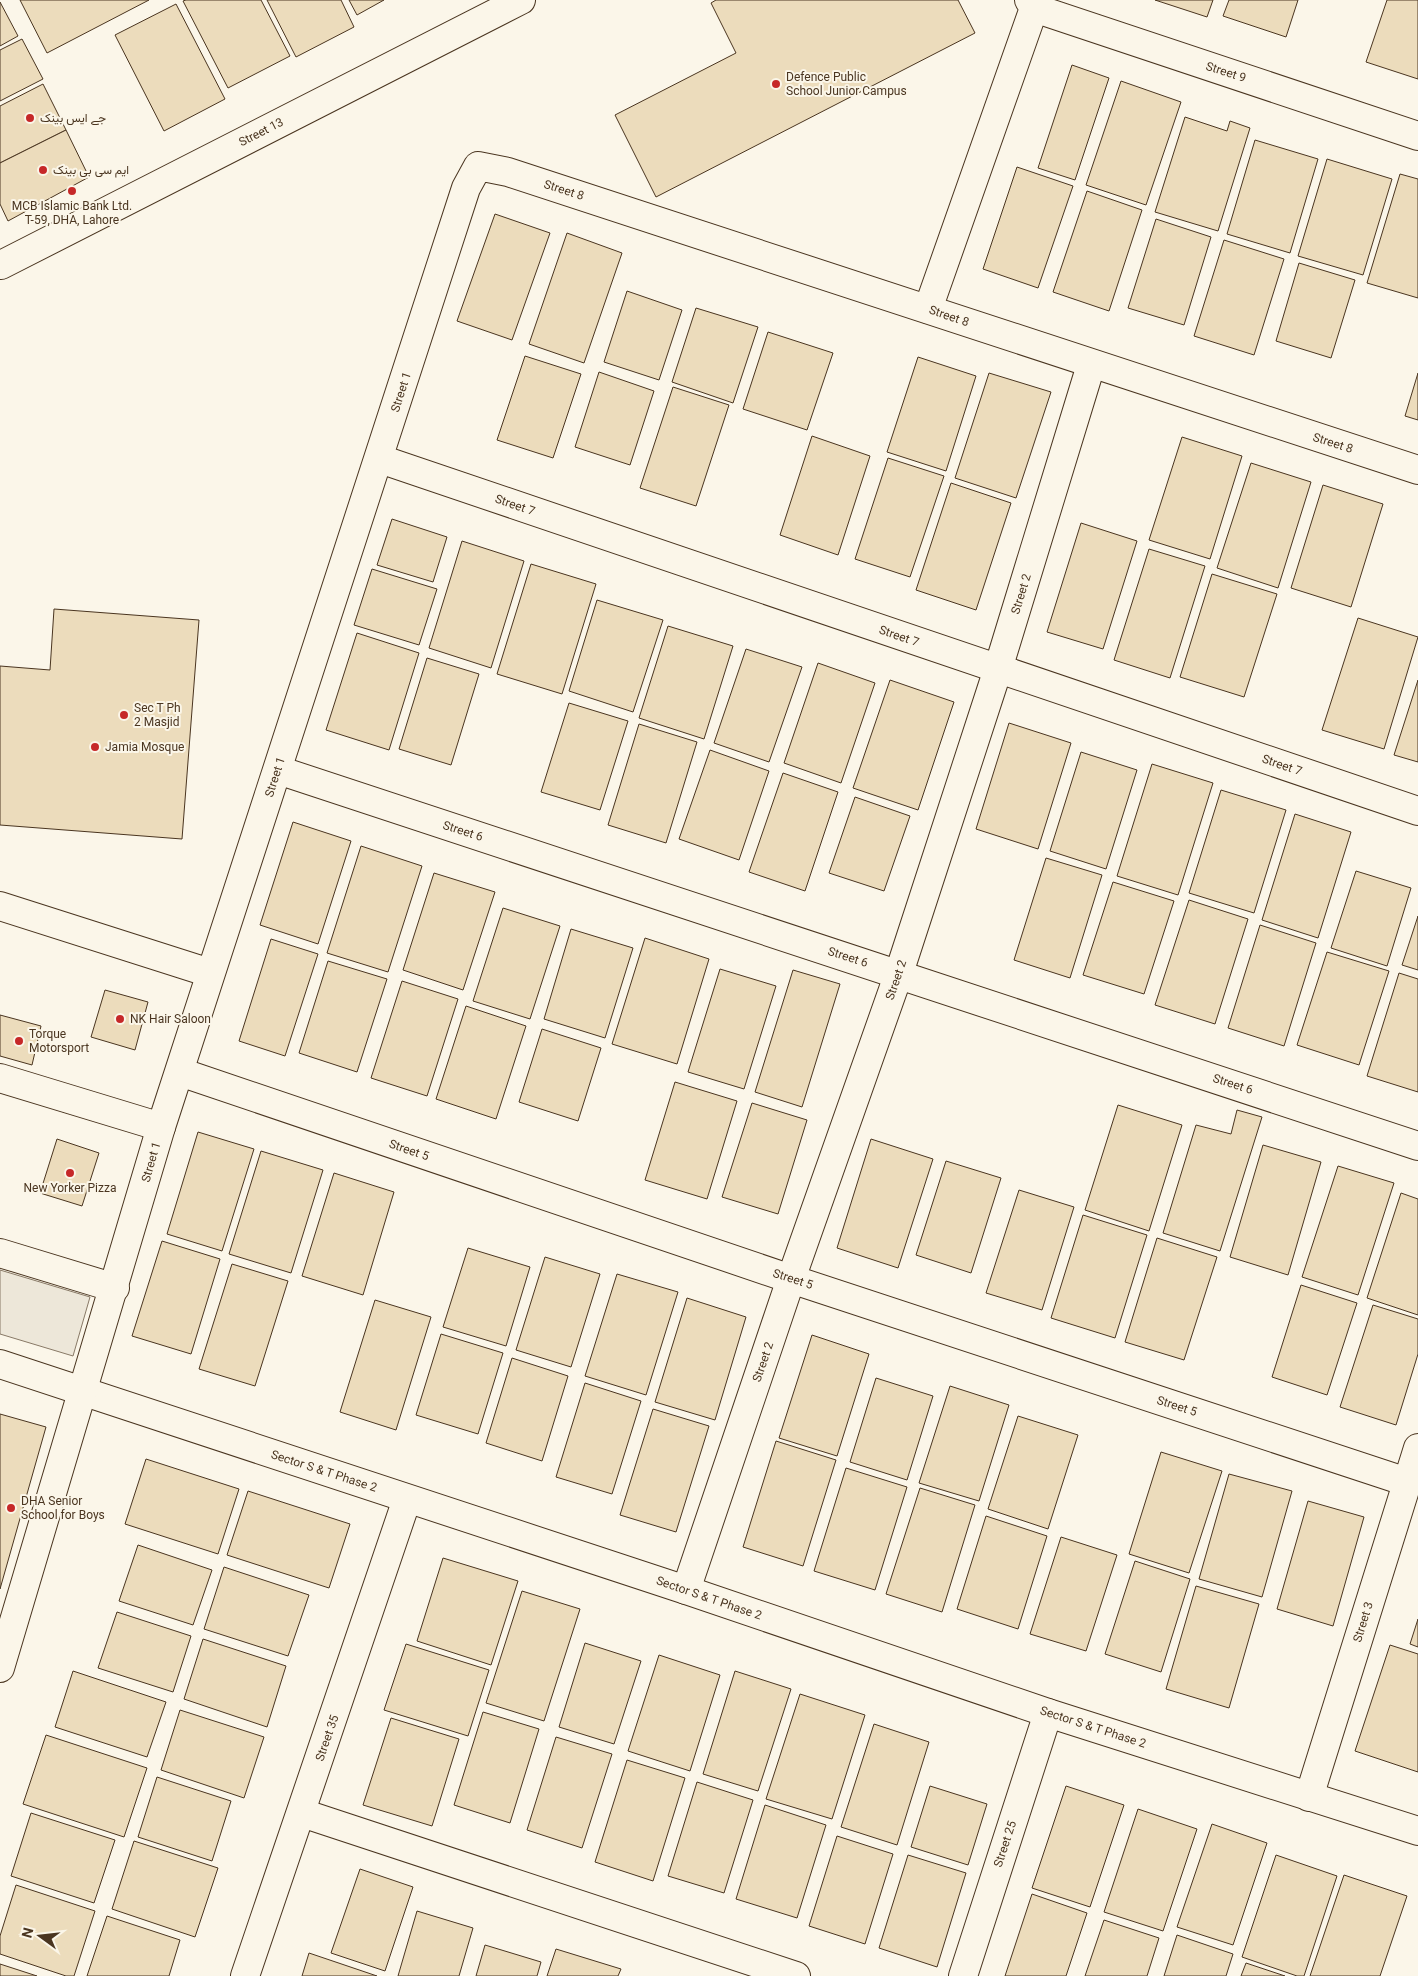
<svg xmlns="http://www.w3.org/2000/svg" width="1418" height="1976" viewBox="0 0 1418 1976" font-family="Roboto,Vazirmatn,sans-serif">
	<rect width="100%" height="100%" fill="#fbf6e9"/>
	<path fill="#ede7d9" stroke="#887966" d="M 0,1270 L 90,1297 L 73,1356 L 0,1334 Z"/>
	<g fill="#ecdcbc" stroke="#4a3520">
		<path d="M 20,0 L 149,0 L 47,53 Z"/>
		<path d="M 186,0 L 261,0 L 290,56 L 228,88 L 183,1 Z"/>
		<path d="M 267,0 L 341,0 L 354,27 L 296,57 Z"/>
		<path d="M 349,0 L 384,0 L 357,15 Z"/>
		<path d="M 716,0 L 958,0 L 975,33 L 656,197 L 615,115 L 736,53 L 711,3 Z"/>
		<path d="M 1155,0 L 1213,0 L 1207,17 Z"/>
		<path d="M 1229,0 L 1298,0 L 1286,37 L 1223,16 Z"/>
		<path d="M 1387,0 L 1418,0 L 1418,79 L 1366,62 Z"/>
		<path d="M 0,2 L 18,36 L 0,46 Z"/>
		<path d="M 176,4 L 225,99 L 164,131 L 115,35 Z"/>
		<path d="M 22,39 L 43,79 L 0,101 L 0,50 Z"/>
		<path d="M 1072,65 L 1109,78 L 1075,180 L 1038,168 Z"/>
		<path d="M 1121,81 L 1181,102 L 1146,205 L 1086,185 Z"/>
		<path d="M 43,84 L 66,130 L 0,163 L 0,106 Z"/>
		<path d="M 1185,117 L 1227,131 L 1230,121 L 1250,128 L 1218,231 L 1155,212 Z"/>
		<path d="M 66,130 L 89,177 L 8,221 L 0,204 L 0,163 Z"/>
		<path d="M 1255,140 L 1318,159 L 1290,253 L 1227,234 Z"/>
		<path d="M 1327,159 L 1392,179 L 1363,275 L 1298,256 Z"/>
		<path d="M 1017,167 L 1073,186 L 1038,288 L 983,269 Z"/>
		<path d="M 1400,174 L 1418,179 L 1418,298 L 1367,283 Z"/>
		<path d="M 1087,191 L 1142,210 L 1109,311 L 1053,292 Z"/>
		<path d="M 495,214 L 550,233 L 512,340 L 457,321 Z"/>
		<path d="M 1156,219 L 1211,237 L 1184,325 L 1128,308 Z"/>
		<path d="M 567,233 L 622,253 L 584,363 L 529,344 Z"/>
		<path d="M 1224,240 L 1284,259 L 1254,355 L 1194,336 Z"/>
		<path d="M 1299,263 L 1355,280 L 1331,358 L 1276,341 Z"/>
		<path d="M 627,291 L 682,310 L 659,380 L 604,362 Z"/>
		<path d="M 696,308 L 758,327 L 733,403 L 672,382 Z"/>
		<path d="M 768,332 L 833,353 L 807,430 L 743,409 Z"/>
		<path d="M 525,356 L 581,374 L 553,458 L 497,440 Z"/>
		<path d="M 918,357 L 976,376 L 946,471 L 887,452 Z"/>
		<path d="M 599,372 L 654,391 L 630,465 L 575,447 Z"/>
		<path d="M 989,373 L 1051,392 L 1016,498 L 955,478 Z"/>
		<path d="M 1418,373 L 1418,420 L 1405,416 Z"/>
		<path d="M 673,387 L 729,405 L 696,506 L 640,488 Z"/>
		<path d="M 812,436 L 870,456 L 838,555 L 780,535 Z"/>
		<path d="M 1182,437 L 1242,456 L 1210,559 L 1149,540 Z"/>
		<path d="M 888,458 L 944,476 L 910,577 L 855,559 Z"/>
		<path d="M 1251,463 L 1311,482 L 1278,588 L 1217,568 Z"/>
		<path d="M 951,483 L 1011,503 L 976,610 L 916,590 Z"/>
		<path d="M 1323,485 L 1383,504 L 1351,607 L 1291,588 Z"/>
		<path d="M 392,519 L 447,537 L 433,582 L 377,565 Z"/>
		<path d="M 1081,523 L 1137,541 L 1103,649 L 1047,632 Z"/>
		<path d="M 462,541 L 524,561 L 491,668 L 429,648 Z"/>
		<path d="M 1149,549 L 1205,566 L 1170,678 L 1114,660 Z"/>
		<path d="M 531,564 L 596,584 L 562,694 L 497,674 Z"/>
		<path d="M 372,569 L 437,589 L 419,645 L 354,625 Z"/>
		<path d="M 1212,574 L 1277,594 L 1244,697 L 1180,677 Z"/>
		<path d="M 597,600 L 663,620 L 633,712 L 569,691 Z"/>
		<path d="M 54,609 L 199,620 L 182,839 L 0,825 L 0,666 L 50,670 Z"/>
		<path d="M 1358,618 L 1418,637 L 1384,749 L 1322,730 Z"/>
		<path d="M 668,626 L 733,646 L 704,739 L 639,718 Z"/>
		<path d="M 357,633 L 419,653 L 389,750 L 326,730 Z"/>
		<path d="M 746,649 L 802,667 L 769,762 L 714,743 Z"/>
		<path d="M 427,658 L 479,674 L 451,765 L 399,749 Z"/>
		<path d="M 818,663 L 875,683 L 841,783 L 784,763 Z"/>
		<path d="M 890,680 L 954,702 L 918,810 L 853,788 Z"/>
		<path d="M 1418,680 L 1418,762 L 1394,755 Z"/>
		<path d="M 569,703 L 628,721 L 600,810 L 541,792 Z"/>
		<path d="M 1009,723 L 1071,743 L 1038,849 L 976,829 Z"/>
		<path d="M 639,724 L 697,742 L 666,843 L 608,825 Z"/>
		<path d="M 710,750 L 769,771 L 739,860 L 679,839 Z"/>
		<path d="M 1081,752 L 1137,770 L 1106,869 L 1050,851 Z"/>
		<path d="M 1152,764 L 1213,783 L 1178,895 L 1117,876 Z"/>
		<path d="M 783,773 L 838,792 L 805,891 L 749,872 Z"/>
		<path d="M 1221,790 L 1286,810 L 1254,913 L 1189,893 Z"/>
		<path d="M 855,797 L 910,816 L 884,891 L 829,873 Z"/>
		<path d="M 1295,814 L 1351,832 L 1318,938 L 1262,920 Z"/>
		<path d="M 293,822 L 351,841 L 318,944 L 260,925 Z"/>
		<path d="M 361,846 L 422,866 L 388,972 L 327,953 Z"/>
		<path d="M 1046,858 L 1102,875 L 1070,978 L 1014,960 Z"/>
		<path d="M 1356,871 L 1411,888 L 1387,966 L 1331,948 Z"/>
		<path d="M 434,873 L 495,892 L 463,990 L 403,970 Z"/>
		<path d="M 1113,882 L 1174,901 L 1144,994 L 1083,975 Z"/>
		<path d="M 1189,900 L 1248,919 L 1215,1024 L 1155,1005 Z"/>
		<path d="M 503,908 L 560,926 L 530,1019 L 473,1001 Z"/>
		<path d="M 1418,916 L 1418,970 L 1402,965 Z"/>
		<path d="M 1260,925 L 1316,943 L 1284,1046 L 1228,1028 Z"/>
		<path d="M 571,929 L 633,948 L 605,1038 L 544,1019 Z"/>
		<path d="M 645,938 L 709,959 L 677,1064 L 612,1044 Z"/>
		<path d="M 271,939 L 318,954 L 285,1056 L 239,1041 Z"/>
		<path d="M 1327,952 L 1389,971 L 1359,1065 L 1297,1045 Z"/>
		<path d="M 328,961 L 387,979 L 357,1072 L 299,1053 Z"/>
		<path d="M 720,969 L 776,986 L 744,1089 L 688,1072 Z"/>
		<path d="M 793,970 L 840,984 L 802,1107 L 755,1092 Z"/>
		<path d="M 1399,973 L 1418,979 L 1418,1092 L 1367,1076 Z"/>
		<path d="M 402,981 L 458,999 L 427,1096 L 371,1078 Z"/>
		<path d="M 105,990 L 148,1002 L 135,1050 L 91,1037 Z"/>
		<path d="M 466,1006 L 526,1026 L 496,1119 L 436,1099 Z"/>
		<path d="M 0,1015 L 41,1026 L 32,1065 L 0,1056 Z"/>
		<path d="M 542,1029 L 601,1048 L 578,1121 L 519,1102 Z"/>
		<path d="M 675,1082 L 737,1101 L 707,1199 L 645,1180 Z"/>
		<path d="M 752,1103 L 807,1120 L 778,1214 L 722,1197 Z"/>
		<path d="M 1118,1105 L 1182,1125 L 1149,1231 L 1085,1210 Z"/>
		<path d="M 1237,1110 L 1262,1117 L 1220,1251 L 1163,1233 L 1196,1125 L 1231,1134 Z"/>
		<path d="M 198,1132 L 254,1149 L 222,1251 L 167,1234 Z"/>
		<path d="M 57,1139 L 99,1153 L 82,1206 L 40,1193 Z"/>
		<path d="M 871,1139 L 933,1159 L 898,1268 L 837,1248 Z"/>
		<path d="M 1263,1145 L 1321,1162 L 1288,1275 L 1230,1257 Z"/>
		<path d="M 261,1151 L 323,1170 L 291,1273 L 229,1254 Z"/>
		<path d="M 946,1161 L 1001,1178 L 971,1273 L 916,1255 Z"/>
		<path d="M 1338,1166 L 1394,1183 L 1358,1295 L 1302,1277 Z"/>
		<path d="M 334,1173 L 394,1192 L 363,1295 L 302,1276 Z"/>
		<path d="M 1019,1190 L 1074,1207 L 1042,1310 L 986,1293 Z"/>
		<path d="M 1401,1193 L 1418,1199 L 1418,1315 L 1367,1298 Z"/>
		<path d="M 1083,1215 L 1147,1235 L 1115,1338 L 1051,1318 Z"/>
		<path d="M 1157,1238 L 1217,1257 L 1184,1360 L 1125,1342 Z"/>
		<path d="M 162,1241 L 220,1259 L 191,1354 L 132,1336 Z"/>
		<path d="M 468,1248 L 530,1267 L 506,1346 L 443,1327 Z"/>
		<path d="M 545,1257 L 600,1274 L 571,1367 L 516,1350 Z"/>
		<path d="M 232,1264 L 288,1281 L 255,1386 L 199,1369 Z"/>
		<path d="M 617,1274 L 678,1292 L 646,1395 L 585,1376 Z"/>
		<path d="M 1301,1285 L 1357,1303 L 1327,1395 L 1272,1377 Z"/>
		<path d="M 687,1298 L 746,1317 L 715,1420 L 655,1402 Z"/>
		<path d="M 375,1300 L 431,1317 L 396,1430 L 340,1412 Z"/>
		<path d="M 1373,1305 L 1418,1319 L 1418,1354 L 1396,1425 L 1340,1407 Z"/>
		<path d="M 441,1334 L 503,1353 L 478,1434 L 416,1415 Z"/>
		<path d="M 812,1335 L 869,1354 L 837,1456 L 779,1438 Z"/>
		<path d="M 512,1358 L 568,1376 L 542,1461 L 486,1443 Z"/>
		<path d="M 876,1378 L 933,1396 L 907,1480 L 850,1462 Z"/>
		<path d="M 585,1383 L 641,1401 L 612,1494 L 556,1477 Z"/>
		<path d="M 950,1386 L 1009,1405 L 979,1501 L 919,1483 Z"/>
		<path d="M 653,1409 L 709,1426 L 676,1532 L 620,1515 Z"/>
		<path d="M 0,1414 L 46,1427 L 0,1589 Z"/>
		<path d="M 1018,1416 L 1078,1435 L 1048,1529 L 988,1509 Z"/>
		<path d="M 776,1441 L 836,1460 L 803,1566 L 743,1547 Z"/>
		<path d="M 1161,1452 L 1222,1471 L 1189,1573 L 1129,1554 Z"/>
		<path d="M 146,1459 L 239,1489 L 218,1554 L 125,1524 Z"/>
		<path d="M 846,1468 L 907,1487 L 875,1590 L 814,1571 Z"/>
		<path d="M 1229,1474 L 1292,1491 L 1262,1597 L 1199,1579 Z"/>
		<path d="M 920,1488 L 975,1505 L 942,1612 L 886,1594 Z"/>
		<path d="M 248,1491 L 350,1524 L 329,1588 L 227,1555 Z"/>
		<path d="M 1308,1501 L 1364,1517 L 1333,1626 L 1277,1609 Z"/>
		<path d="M 986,1516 L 1047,1536 L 1018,1629 L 957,1609 Z"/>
		<path d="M 1061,1537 L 1117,1555 L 1086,1651 L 1030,1634 Z"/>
		<path d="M 138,1545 L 212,1570 L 193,1625 L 119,1601 Z"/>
		<path d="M 443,1558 L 518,1581 L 491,1665 L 417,1641 Z"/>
		<path d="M 1135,1561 L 1190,1579 L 1161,1672 L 1105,1654 Z"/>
		<path d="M 224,1567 L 309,1595 L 288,1656 L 204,1629 Z"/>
		<path d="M 1196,1586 L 1259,1604 L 1229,1708 L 1166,1689 Z"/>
		<path d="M 522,1591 L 580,1609 L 544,1721 L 486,1703 Z"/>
		<path d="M 117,1612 L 191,1636 L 173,1692 L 98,1668 Z"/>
		<path d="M 1418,1619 L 1418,1647 L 1410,1644 Z"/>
		<path d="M 203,1639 L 286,1666 L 267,1727 L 184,1699 Z"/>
		<path d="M 585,1643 L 641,1661 L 614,1744 L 559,1727 Z"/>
		<path d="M 406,1644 L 489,1670 L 468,1736 L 384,1710 Z"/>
		<path d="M 1390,1645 L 1418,1654 L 1418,1772 L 1355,1751 Z"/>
		<path d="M 659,1655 L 720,1675 L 690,1771 L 628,1751 Z"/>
		<path d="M 73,1671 L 166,1702 L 147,1757 L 55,1727 Z"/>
		<path d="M 735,1671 L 791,1689 L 758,1791 L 703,1774 Z"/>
		<path d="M 800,1694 L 865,1715 L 832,1819 L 766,1799 Z"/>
		<path d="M 180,1710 L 264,1737 L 244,1798 L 161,1770 Z"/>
		<path d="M 483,1712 L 539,1729 L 510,1823 L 454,1805 Z"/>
		<path d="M 391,1718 L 459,1739 L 432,1826 L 363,1805 Z"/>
		<path d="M 874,1724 L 929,1742 L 897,1845 L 841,1827 Z"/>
		<path d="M 46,1735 L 147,1768 L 124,1837 L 23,1804 Z"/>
		<path d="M 556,1737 L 612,1754 L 582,1848 L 527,1830 Z"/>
		<path d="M 627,1760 L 685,1778 L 653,1881 L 595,1862 Z"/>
		<path d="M 157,1777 L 231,1801 L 212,1861 L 138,1837 Z"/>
		<path d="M 697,1782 L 753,1800 L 724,1893 L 668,1876 Z"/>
		<path d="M 930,1786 L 987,1804 L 968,1865 L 911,1847 Z"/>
		<path d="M 1066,1786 L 1124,1805 L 1090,1907 L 1032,1888 Z"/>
		<path d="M 765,1805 L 826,1825 L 797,1918 L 736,1899 Z"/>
		<path d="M 1138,1809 L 1197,1829 L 1163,1931 L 1104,1912 Z"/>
		<path d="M 31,1813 L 115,1840 L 94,1903 L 11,1876 Z"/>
		<path d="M 1212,1824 L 1267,1843 L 1233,1945 L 1177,1927 Z"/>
		<path d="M 837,1836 L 893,1854 L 865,1944 L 809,1926 Z"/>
		<path d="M 134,1841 L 218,1868 L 195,1937 L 112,1909 Z"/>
		<path d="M 908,1855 L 966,1873 L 937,1967 L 879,1948 Z"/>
		<path d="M 1276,1855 L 1337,1876 L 1304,1976 L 1297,1976 L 1242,1957 Z"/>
		<path d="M 360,1869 L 413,1887 L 385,1971 L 331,1953 Z"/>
		<path d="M 1344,1875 L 1407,1896 L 1380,1976 L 1310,1976 Z"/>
		<path d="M 16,1885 L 95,1911 L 74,1976 L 66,1976 L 0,1954 L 0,1936 Z"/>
		<path d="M 1032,1894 L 1087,1913 L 1066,1976 L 1005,1976 Z"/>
		<path d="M 417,1911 L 473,1928 L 459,1976 L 398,1976 Z"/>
		<path d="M 107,1916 L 180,1940 L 169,1976 L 87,1976 Z"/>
		<path d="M 1104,1920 L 1159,1938 L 1147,1976 L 1085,1976 Z"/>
		<path d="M 1177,1935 L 1233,1954 L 1226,1976 L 1164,1976 Z"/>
		<path d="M 485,1945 L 541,1962 L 537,1976 L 476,1976 Z"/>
		<path d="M 556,1949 L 621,1969 L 618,1976 L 547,1976 Z"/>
		<path d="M 309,1953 L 377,1976 L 302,1976 Z"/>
		<path d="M 1246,1963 L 1285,1976 L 1241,1976 Z"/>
		<path d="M 0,1964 L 37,1976 L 0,1976 Z"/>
	</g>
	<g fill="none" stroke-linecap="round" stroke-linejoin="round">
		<g stroke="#4a3520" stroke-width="30">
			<g id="street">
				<path d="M 1034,8 L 1418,136"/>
				<path d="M 1,265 L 521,0"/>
				<path d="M 928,309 L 1034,8 L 1029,0"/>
				<path d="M 380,459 L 1418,811"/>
				<path d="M 278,770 L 1418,1146"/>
				<path d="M 0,906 L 210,973"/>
				<path d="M 180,1072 L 791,1279 L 1407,1482"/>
				<path d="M 0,1078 L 161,1127"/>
				<path d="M 0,1253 L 115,1288"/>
				<path d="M 0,1364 L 686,1590 L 1048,1713 L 1418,1831"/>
				<path d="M 686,1590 L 791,1279 L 899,973 L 998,669 L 1091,365"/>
				<path d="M 0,1668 L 161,1127 L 466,188 L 478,166 L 508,172 L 1418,470"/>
				<path d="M 1309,1797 L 1418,1448"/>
				<path d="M 302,1813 L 796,1976"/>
				<path d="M 245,1976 L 407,1499"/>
				<path d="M 963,1976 L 1048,1713"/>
			</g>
		</g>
		<use href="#street" stroke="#fbf6e9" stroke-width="28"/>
	</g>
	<g fill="#c62828" stroke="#fbf6e9" stroke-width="2">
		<circle cx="776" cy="84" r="5"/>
		<circle cx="30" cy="118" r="5"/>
		<circle cx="43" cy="170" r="5"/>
		<circle cx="72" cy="191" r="5"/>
		<circle cx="124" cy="715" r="5"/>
		<circle cx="95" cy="747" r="5"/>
		<circle cx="120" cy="1019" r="5"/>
		<circle cx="19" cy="1041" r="5"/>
		<circle cx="70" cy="1173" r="5"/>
		<circle cx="11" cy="1508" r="5"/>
	</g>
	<g text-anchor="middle" stroke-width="4" stroke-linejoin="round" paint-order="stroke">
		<g font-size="12" fill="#4a3520" stroke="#fbf6e9">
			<text transform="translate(1226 72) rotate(18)" y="4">Street 9</text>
			<text transform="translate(261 132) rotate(-27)" y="4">Street 13</text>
			<text transform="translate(564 190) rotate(18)" y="4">Street 8</text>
			<text transform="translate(949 316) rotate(19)" y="4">Street 8</text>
			<text transform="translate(401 392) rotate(-72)" y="4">Street 1</text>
			<text transform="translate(1333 443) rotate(18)" y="4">Street 8</text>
			<text transform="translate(515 505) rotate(19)" y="4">Street 7</text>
			<text transform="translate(1021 594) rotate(-73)" y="4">Street 2</text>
			<text transform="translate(899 636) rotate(19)" y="4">Street 7</text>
			<text transform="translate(1282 765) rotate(19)" y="4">Street 7</text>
			<text transform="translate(275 777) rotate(-72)" y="4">Street 1</text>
			<text transform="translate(463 831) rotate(18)" y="4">Street 6</text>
			<text transform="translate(848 957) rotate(18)" y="4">Street 6</text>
			<text transform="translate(896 980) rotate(-71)" y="4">Street 2</text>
			<text transform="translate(1233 1084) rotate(18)" y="4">Street 6</text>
			<text transform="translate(409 1150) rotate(19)" y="4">Street 5</text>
			<text transform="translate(151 1162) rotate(-74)" y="4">Street 1</text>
			<text transform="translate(793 1279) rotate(18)" y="4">Street 5</text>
			<text transform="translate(763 1362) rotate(-71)" y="4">Street 2</text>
			<text transform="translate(1177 1406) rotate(18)" y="4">Street 5</text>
			<text transform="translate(324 1471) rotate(18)" y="4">Sector S &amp; T Phase 2</text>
			<text transform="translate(709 1598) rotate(19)" y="4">Sector S &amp; T Phase 2</text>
			<text transform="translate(1363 1622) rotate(-73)" y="4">Street 3</text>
			<text transform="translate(1093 1727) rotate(18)" y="4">Sector S &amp; T Phase 2</text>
			<text transform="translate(327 1738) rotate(-71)" y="4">Street 35</text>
			<text transform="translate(1005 1844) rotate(-72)" y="4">Street 25</text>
		</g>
		<g font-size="12" fill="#4a3520" stroke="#fbf6e9" text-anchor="start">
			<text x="786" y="81">Defence Public<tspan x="786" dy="14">School Junior Campus</tspan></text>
			<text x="40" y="122">جے ایس بینک</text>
			<text x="53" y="174">ایم سی بی بینک</text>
			<text x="72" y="210" text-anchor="middle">MCB Islamic Bank Ltd.<tspan x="72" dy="14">T-59, DHA, Lahore</tspan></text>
			<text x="134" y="712">Sec T Ph<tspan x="134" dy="14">2 Masjid</tspan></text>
			<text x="105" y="751">Jamia Mosque</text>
			<text x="130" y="1023">NK Hair Saloon</text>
			<text x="29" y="1038">Torque<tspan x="29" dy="14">Motorsport</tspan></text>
			<text x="70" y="1192" text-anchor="middle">New Yorker Pizza</text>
			<text x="21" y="1505">DHA Senior<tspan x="21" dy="14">School for Boys</tspan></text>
		</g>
	</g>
	<g transform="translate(40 1936) rotate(285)" stroke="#fbf6e9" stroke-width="4" paint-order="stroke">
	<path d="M0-4L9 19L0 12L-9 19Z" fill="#4a3520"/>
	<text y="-8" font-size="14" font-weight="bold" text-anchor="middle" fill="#4a3520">N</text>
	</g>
</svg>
